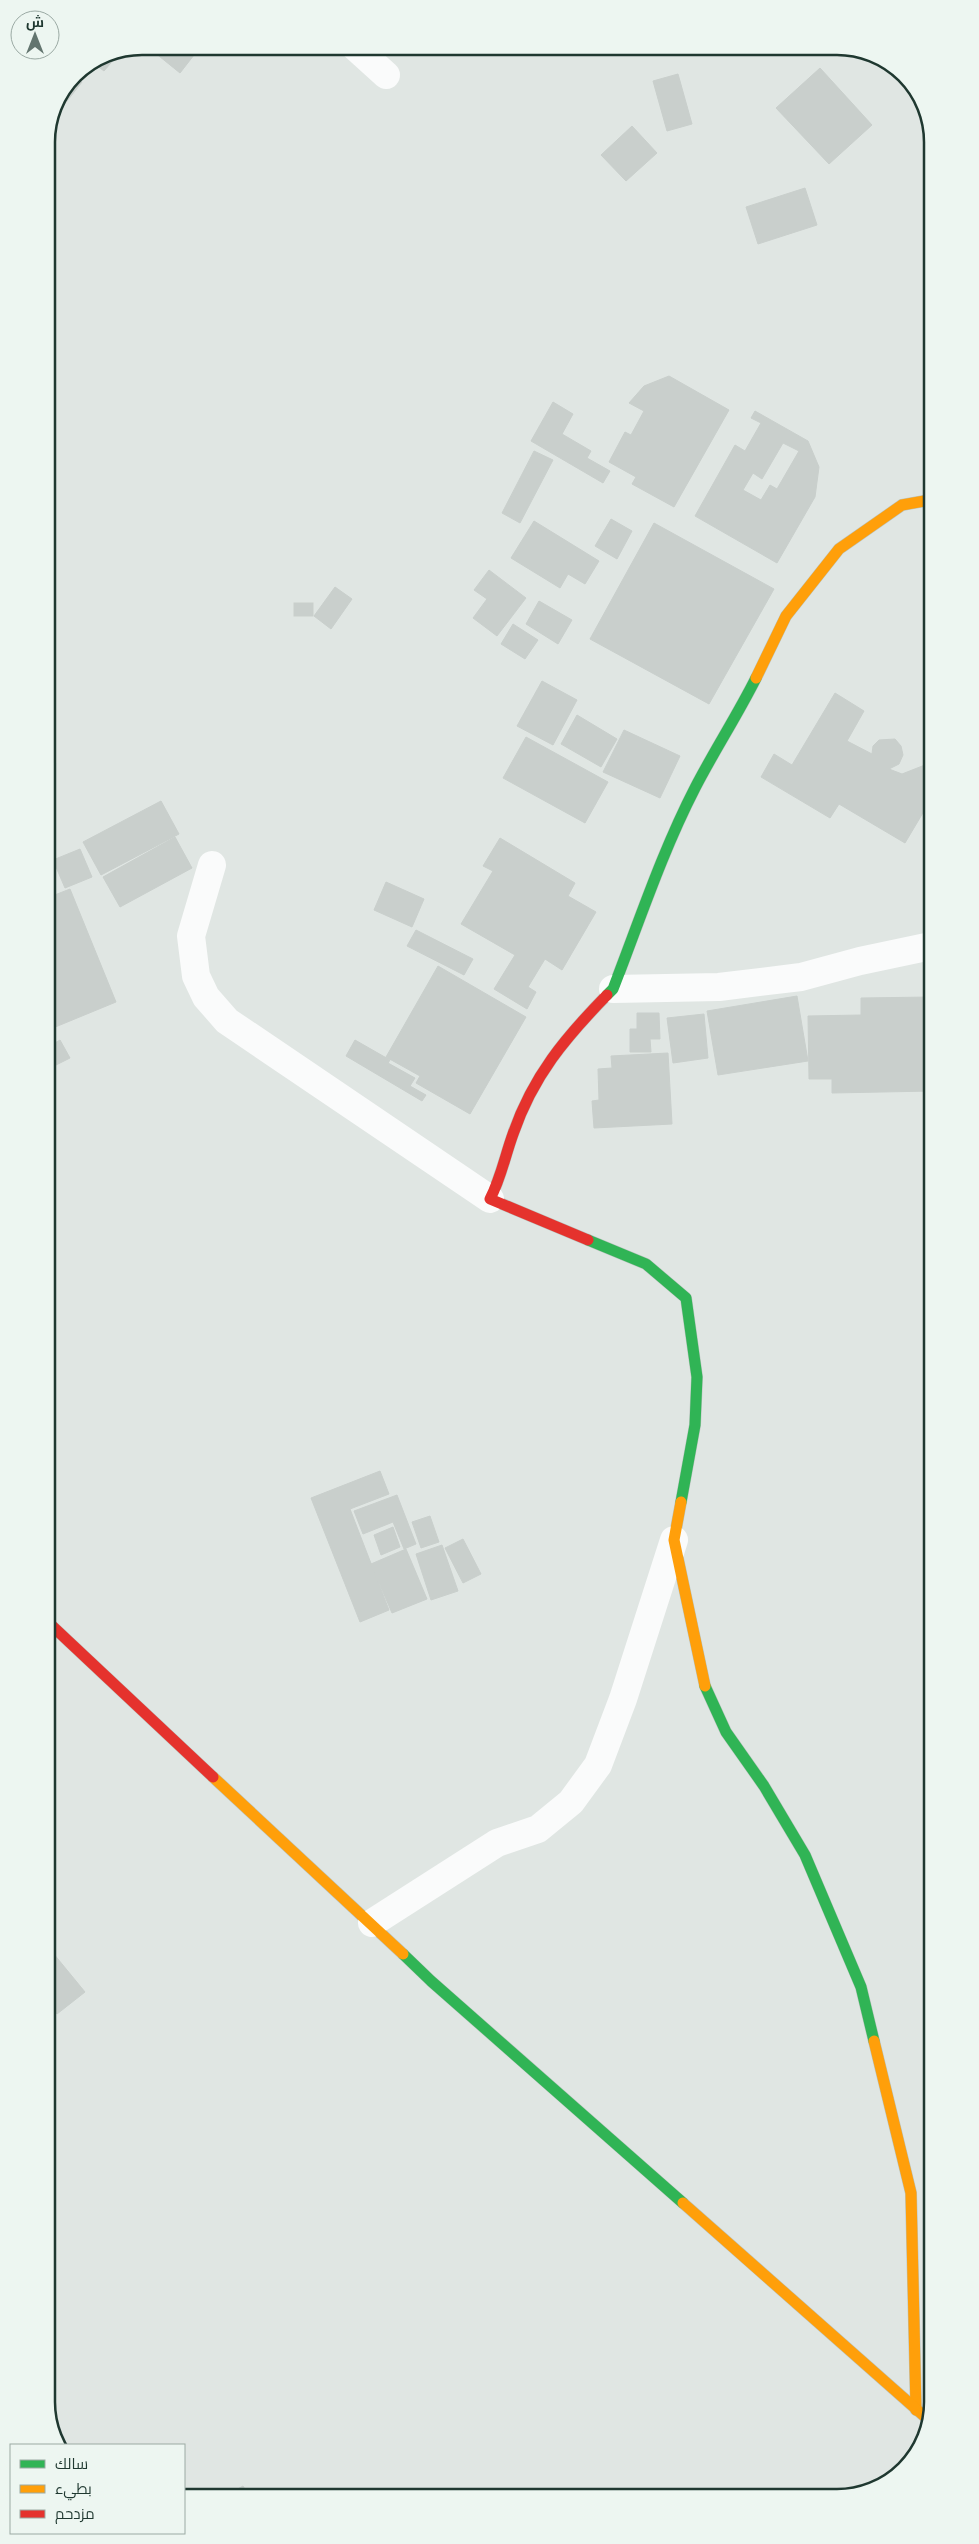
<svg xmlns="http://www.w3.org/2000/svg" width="979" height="2544" viewBox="0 0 979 2544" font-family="Signika,Cairo,sans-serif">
	<rect width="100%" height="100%" fill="#e0e6e3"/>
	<g fill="#c9cfcc" stroke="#c9cfcc" fill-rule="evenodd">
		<path d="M 159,46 L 201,46 L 180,73 L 154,52 Z"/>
		<path d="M 122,50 L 104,71 L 92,62 L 106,53 Z"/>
		<path d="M 820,68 L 872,125 L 829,164 L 776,108 Z"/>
		<path d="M 678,74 L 692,124 L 667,131 L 653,81 Z"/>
		<path d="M 74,75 L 82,82 L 56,115 Z"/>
		<path d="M 632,126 L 657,153 L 626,181 L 601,155 Z"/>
		<path d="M 805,188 L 817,225 L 758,244 L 746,207 Z"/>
		<path d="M 669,376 L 729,410 L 674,507 L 632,484 L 636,477 L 609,462 L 625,432 L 631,435 L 644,411 L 629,403 L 644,386 Z"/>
		<path d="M 553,402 L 573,414 L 562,434 L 591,451 L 587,458 L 610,471 L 603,483 L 531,441 Z"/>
		<path d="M 755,411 L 808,441 L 819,467 L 815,497 L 777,563 L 695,516 L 735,445 L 745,451 L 761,423 L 751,418 ZM 783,443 L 799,451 L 777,489 L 770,485 L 761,500 L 743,490 L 753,473 L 762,479 Z"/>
		<path d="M 534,451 L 553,460 L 520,523 L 502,513 Z"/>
		<path d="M 611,519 L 632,531 L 617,559 L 595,546 Z"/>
		<path d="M 534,521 L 599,561 L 585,584 L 568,574 L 560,588 L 511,558 Z"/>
		<path d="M 654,523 L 774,589 L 709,704 L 590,639 Z"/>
		<path d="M 489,570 L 526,598 L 497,636 L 473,618 L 487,599 L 474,590 Z"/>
		<path d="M 335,587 L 352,599 L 331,629 L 314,616 Z"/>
		<path d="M 539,601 L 572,620 L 558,644 L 526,624 Z"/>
		<rect x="294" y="603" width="19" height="13"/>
		<path d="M 513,624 L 538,640 L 525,659 L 501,644 Z"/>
		<path d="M 542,681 L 577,700 L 553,745 L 517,726 Z"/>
		<path d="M 835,693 L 864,711 L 847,741 L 872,754 L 873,746 L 879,740 L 895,739 L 901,746 L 903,755 L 899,764 L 889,769 L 902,774 L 930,763 L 930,801 L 905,843 L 839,804 L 830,818 L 761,777 L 774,754 L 792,765 Z"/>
		<path d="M 577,715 L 617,739 L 601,767 L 561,744 Z"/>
		<path d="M 624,730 L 680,756 L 660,798 L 603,772 Z"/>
		<path d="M 526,737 L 608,782 L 585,823 L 503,778 Z"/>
		<path d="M 161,801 L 179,834 L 101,875 L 83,842 Z"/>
		<path d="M 175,837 L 192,868 L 120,907 L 103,877 Z"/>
		<path d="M 500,838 L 575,883 L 568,896 L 596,912 L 562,970 L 545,959 L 528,987 L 536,992 L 527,1009 L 494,989 L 515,955 L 461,924 L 493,871 L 483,866 Z"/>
		<path d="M 80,849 L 92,877 L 65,888 L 53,860 Z"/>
		<path d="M 386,882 L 424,899 L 412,927 L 374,910 Z"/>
		<path d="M 70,889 L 116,1002 L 48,1030 L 47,898 Z"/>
		<path d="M 416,930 L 473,959 L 464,975 L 407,946 Z"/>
		<path d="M 438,966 L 526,1017 L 470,1114 L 416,1083 L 420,1076 L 386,1057 Z"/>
		<path d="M 797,996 L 808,1061 L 718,1075 L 707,1011 Z"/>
		<path d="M 931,997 L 931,1091 L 832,1093 L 832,1079 L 809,1079 L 808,1016 L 861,1015 L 861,998 Z"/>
		<path d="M 637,1013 L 659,1013 L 660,1039 L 650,1039 L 651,1052 L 630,1052 L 630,1029 L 637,1029 Z"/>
		<path d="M 704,1014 L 708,1058 L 673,1063 L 667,1018 Z"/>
		<path d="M 60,1040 L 70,1058 L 48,1069 L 48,1047 Z"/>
		<path d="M 355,1040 L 390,1060 L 388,1063 L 415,1078 L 410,1086 L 426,1095 L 422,1101 L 346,1056 Z"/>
		<path d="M 668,1053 L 672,1124 L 594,1128 L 592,1101 L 599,1100 L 598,1069 L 612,1068 L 611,1056 Z"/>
		<path d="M 380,1471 L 389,1494 L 350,1509 L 389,1610 L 360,1622 L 311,1498 Z"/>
		<path d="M 397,1495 L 416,1544 L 404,1549 L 393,1522 L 363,1534 L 354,1511 Z"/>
		<path d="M 430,1516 L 439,1542 L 421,1548 L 412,1522 Z"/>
		<path d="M 393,1527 L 400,1547 L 381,1555 L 374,1535 Z"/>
		<path d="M 463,1539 L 481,1574 L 463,1583 L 445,1548 Z"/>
		<path d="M 442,1545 L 458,1591 L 431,1600 L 416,1554 Z"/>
		<path d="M 406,1549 L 427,1599 L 392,1613 L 371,1564 Z"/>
		<path d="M 53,1953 L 85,1992 L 57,2014 L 49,2004 L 49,1956 Z"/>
		<path d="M 243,2486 L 250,2497 L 223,2497 Z"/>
	</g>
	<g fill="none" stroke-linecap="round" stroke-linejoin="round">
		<g stroke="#b9c3be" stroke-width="12">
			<g id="fast">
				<path d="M 607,995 L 613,989 C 639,922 662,852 695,788 C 714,751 737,716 756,678"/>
				<path d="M 588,1240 L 646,1264 L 686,1298 L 697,1377 L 695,1425 L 681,1502"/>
				<path d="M 705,1686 L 726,1732 L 764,1786 L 805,1855 L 861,1987 L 874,2041"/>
				<path d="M 403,1954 L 431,1981 L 683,2203"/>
			</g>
		</g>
		<g stroke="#b9c3be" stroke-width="12">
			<g id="slow">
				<path d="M 756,678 L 786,616 L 839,549 L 902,505 L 930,500"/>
				<path d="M 681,1502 L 674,1540 L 705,1686"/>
				<path d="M 213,1777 L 403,1954"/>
				<path d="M 874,2041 L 911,2193 L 916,2410"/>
				<path d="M 683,2203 L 924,2416"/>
			</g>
		</g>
		<g stroke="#b9c3be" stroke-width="12">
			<g id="jam">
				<path d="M 588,1240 L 490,1199 C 501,1178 505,1156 513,1134 C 533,1076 565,1038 607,995"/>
				<path d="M 48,1622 L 213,1777"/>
			</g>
		</g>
		<g stroke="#fafbfb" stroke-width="28">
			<path d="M 354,46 L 386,75"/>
			<path d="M 212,865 L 191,936 L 196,976 L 206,997 L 227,1021 L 490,1199"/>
			<path d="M 613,989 L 719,987 L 801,977 L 860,961 L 931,946"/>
			<path d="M 372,1923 L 497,1843 L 538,1829 L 571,1802 L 598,1765 L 623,1699 L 674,1540"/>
		</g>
		<use href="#fast" stroke="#30b455" stroke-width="11"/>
		<use href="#slow" stroke="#ff9f0a" stroke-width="11"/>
		<use href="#jam" stroke="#e5322d" stroke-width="11"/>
	</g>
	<path d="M0 0H979V2544H0ZM142 55H837A87 87 0 0 1 924 142V2402A87 87 0 0 1 837 2489H142A87 87 0 0 1 55 2402V142A87 87 0 0 1 142 55Z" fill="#edf6f1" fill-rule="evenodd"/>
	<path fill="none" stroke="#1f3830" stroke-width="2.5" d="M142 55H837A87 87 0 0 1 924 142V2402A87 87 0 0 1 837 2489H142A87 87 0 0 1 55 2402V142A87 87 0 0 1 142 55Z"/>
	<rect x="10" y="2444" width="175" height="90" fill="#edf6f1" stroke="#9baaa4"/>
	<rect x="20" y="2460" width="25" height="8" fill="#30b455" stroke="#9baaa4"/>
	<text x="55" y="2469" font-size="15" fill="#1f3830">سالك</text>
	<rect x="20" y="2485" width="25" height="8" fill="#ff9f0a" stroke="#9baaa4"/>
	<text x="55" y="2494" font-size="15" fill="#1f3830">بطيء</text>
	<rect x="20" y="2510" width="25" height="8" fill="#e5322d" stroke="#9baaa4"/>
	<text x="55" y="2519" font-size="15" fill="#1f3830">مزدحم</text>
	<g transform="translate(35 35)"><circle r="24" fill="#edf6f1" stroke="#9baaa4"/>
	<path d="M0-4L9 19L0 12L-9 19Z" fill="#63756f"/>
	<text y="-8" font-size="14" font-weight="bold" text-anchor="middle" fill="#1f3830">ش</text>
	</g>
</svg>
